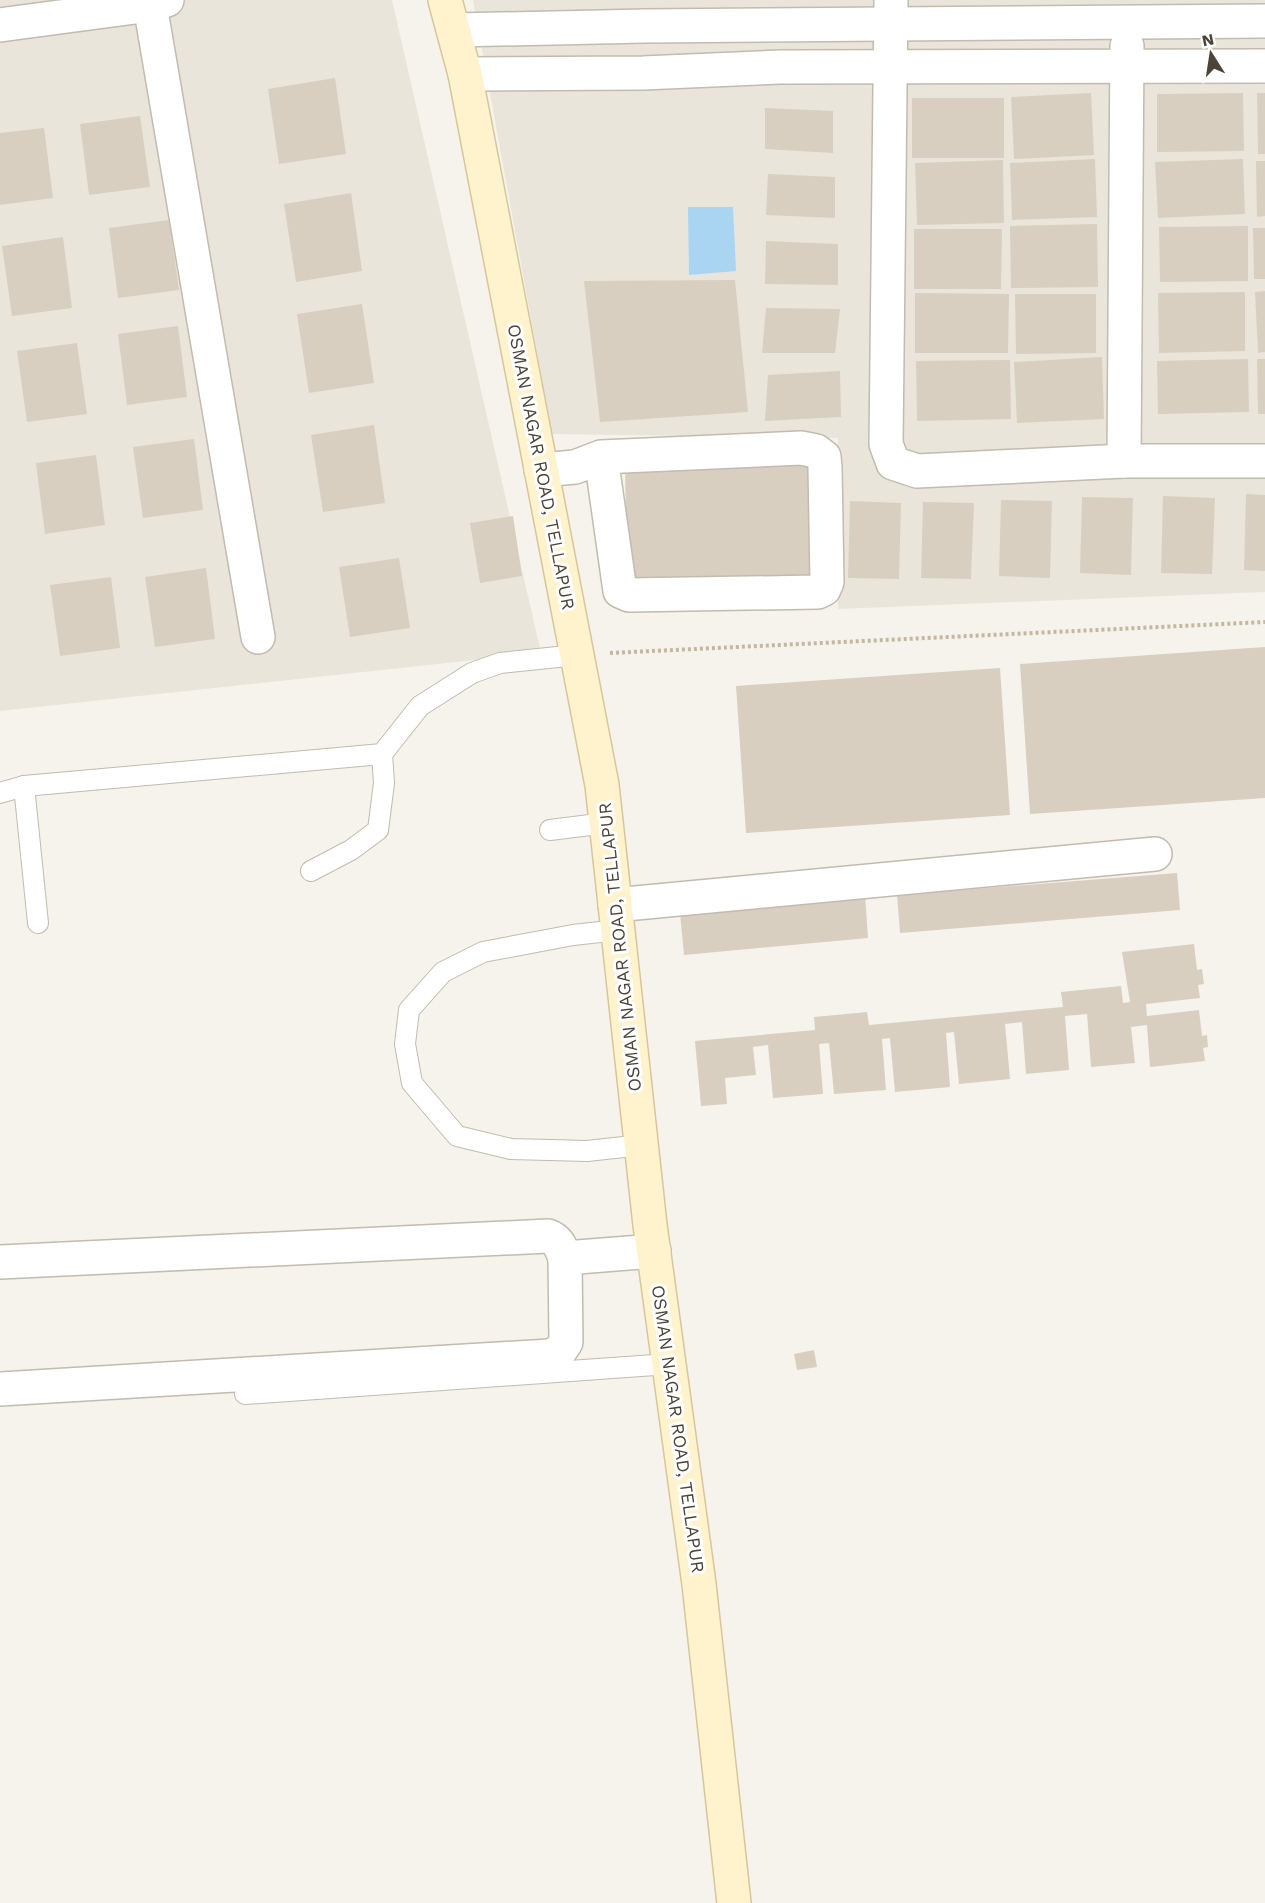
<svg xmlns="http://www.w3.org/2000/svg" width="1265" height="1903" viewBox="0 0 1265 1903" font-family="'Work Sans',sans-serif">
	<rect width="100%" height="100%" fill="#f6f3ec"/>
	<g fill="#eae5da">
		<path d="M 0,0 L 392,0 L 541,653 L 0,711 Z"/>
		<path d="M 473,0 L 1265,0 L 1265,592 L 838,609 L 838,438 L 552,434 Z"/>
	</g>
	<path fill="#a9d4f2" d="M 688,207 L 733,207 L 736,271 L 689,275 Z"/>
	<g fill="#d8cfc1">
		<path d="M 335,78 L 346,154 L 279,164 L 268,89 Z"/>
		<path d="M 1091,93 L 1094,155 L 1014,159 L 1011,97 Z"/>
		<path d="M 1243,93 L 1244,151 L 1157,152 L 1157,94 Z"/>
		<path d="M 1257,93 L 1265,93 L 1265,154 L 1258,154 Z"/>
		<rect x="912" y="98" width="92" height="60"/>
		<path d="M 765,108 L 833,111 L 833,153 L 765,149 Z"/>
		<path d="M 140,116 L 150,187 L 89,195 L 80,124 Z"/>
		<path d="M 44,128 L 53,198 L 0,205 L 0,133 Z"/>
		<path d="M 1095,159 L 1097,217 L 1012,220 L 1010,163 Z"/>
		<path d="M 1243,159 L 1245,214 L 1158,218 L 1155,162 Z"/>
		<path d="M 1003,160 L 1004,223 L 917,225 L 915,163 Z"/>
		<path d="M 1256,161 L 1265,161 L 1265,216 L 1257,217 Z"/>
		<path d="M 768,174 L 835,177 L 835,218 L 766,215 Z"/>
		<path d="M 351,193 L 362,271 L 296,282 L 284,204 Z"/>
		<path d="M 169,220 L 179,290 L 118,298 L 109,228 Z"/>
		<path d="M 1097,224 L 1098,287 L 1011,288 L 1010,226 Z"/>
		<path d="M 1248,226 L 1248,281 L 1160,282 L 1159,227 Z"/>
		<path d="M 1253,228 L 1265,228 L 1265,279 L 1254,279 Z"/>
		<path d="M 914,229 L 1002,229 L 1001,289 L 914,289 Z"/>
		<path d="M 63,237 L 72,308 L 12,316 L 2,246 Z"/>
		<path d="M 766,241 L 838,244 L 838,285 L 765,284 Z"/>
		<path d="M 735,280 L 748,412 L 600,422 L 584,281 Z"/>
		<path d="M 1265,291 L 1265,352 L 1258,353 L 1255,292 Z"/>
		<path d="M 1245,292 L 1245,351 L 1159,353 L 1158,293 Z"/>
		<path d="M 915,293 L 1009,294 L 1008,353 L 915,353 Z"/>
		<path d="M 1015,294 L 1096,294 L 1096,353 L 1016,354 Z"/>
		<path d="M 362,304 L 374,383 L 309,393 L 297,314 Z"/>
		<path d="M 766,308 L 840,309 L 835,353 L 762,353 Z"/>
		<path d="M 178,326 L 187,397 L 127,405 L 118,334 Z"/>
		<path d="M 77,343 L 87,414 L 27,422 L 17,351 Z"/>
		<path d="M 1102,357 L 1104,419 L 1017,423 L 1014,362 Z"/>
		<path d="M 1248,359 L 1249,412 L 1158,414 L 1157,361 Z"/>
		<path d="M 1257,359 L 1265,359 L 1265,414 L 1258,414 Z"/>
		<path d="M 1010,360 L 1011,419 L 917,421 L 916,361 Z"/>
		<path d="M 840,371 L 841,417 L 765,421 L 768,375 Z"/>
		<path d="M 374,425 L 385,503 L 323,512 L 311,435 Z"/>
		<path d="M 194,439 L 203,510 L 143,518 L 133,447 Z"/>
		<path d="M 96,455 L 105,525 L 45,534 L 36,463 Z"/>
		<path d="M 820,459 L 820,588 L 627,588 L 625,463 Z"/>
		<path d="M 1246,494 L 1265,495 L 1265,571 L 1244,570 Z"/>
		<path d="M 1163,496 L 1215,498 L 1212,574 L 1161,573 Z"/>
		<path d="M 1082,497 L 1133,498 L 1131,575 L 1080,573 Z"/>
		<path d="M 1001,500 L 1052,501 L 1050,578 L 999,576 Z"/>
		<path d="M 850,501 L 901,503 L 899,579 L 848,578 Z"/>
		<path d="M 923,502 L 974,503 L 971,579 L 921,578 Z"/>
		<path d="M 513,516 L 522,576 L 480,583 L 470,523 Z"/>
		<path d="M 399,558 L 410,628 L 350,637 L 339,567 Z"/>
		<path d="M 206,568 L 215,639 L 155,647 L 145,577 Z"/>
		<path d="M 111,577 L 120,648 L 60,656 L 50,585 Z"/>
		<path d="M 1265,647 L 1265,798 L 1030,814 L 1020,664 Z"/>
		<path d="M 1000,668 L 1010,815 L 746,833 L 736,686 Z"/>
		<path d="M 1177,873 L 1180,910 L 900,933 L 897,895 Z"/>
		<path d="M 865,895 L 868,938 L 684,955 L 680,913 Z"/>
		<path d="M 1194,944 L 1197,970 L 1202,969 L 1204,984 L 1198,985 L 1200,998 L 1146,1004 L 1147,1016 L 1199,1010 L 1202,1036 L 1207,1035 L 1208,1047 L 1203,1048 L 1205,1061 L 1150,1067 L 1147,1025 L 1131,1027 L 1135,1063 L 1091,1067 L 1087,1014 L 1065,1016 L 1069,1070 L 1026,1074 L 1022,1022 L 1005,1024 L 1010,1079 L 959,1084 L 954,1032 L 946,1033 L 950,1087 L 895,1092 L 890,1038 L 882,1039 L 886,1090 L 834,1094 L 829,1043 L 819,1044 L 823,1094 L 773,1098 L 768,1045 L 753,1047 L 756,1075 L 725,1078 L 727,1104 L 701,1106 L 695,1041 L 815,1030 L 814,1017 L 867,1012 L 869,1025 L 1063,1007 L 1061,992 L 1121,986 L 1123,1003 L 1130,1002 L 1122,952 Z"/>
		<path d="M 814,1350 L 817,1367 L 797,1370 L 794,1354 Z"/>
	</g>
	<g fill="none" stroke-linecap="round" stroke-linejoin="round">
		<g stroke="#c2bbae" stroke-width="22">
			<g id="lane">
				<path d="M 24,786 L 38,923"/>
				<path d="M 0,793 L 24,786 L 382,754 L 420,706 L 472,673 L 500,663 L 577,655"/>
				<path d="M 550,830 L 606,823"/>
				<path d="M 311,871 L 351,850 L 378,830 L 384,783 L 382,754"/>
				<path d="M 618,930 L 573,935 L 483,952 L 443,972 L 409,1010 L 405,1044 L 412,1083 L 457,1136 L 511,1149 L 587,1151 L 642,1145"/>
				<path d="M 245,1394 L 669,1364"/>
			</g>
		</g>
		<g stroke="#c2bbae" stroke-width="36">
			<g id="street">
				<path d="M 891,0 L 886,444 L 893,463 L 917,471 L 1124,461 L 1265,461"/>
				<path d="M 150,5 L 258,637"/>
				<path d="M 0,25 L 150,5 L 167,0"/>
				<path d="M 455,30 L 645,26 L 1265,21"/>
				<path d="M 465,74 L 643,73 L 780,67 L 1265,66"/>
				<path d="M 1124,461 L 1127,46"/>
				<path d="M 541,470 L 575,467 L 601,457 L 801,448 L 816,451 L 824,457 L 825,467 L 827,582 L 824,589 L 818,592 L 629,595 L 620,591 L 601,457"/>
				<path d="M 615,905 L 1155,854"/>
				<path d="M 0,1262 L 548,1236 C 559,1240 561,1248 565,1258 L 654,1251"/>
				<path d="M 0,1389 L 550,1356 L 560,1351 L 566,1342 L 565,1258"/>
			</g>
		</g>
		<g stroke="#d6c79b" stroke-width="36">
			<path id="secondary" d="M 445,0 L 465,74 L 602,785 L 650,1225 L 699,1584 L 734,1903"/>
		</g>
		<path stroke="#c4b79f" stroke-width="4" stroke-dasharray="3 3" stroke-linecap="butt" d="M 610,653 L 1265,622"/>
		<use href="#lane" stroke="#fff" stroke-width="20"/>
		<use href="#street" stroke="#fff" stroke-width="33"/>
		<use href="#secondary" stroke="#fff3cd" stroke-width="33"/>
	</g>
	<g text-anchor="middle" stroke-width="6" stroke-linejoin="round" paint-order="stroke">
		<g font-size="18" fill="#4b4439" stroke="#fff">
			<text transform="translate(541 467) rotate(79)" y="6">OSMAN NAGAR ROAD, TELLAPUR</text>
			<text transform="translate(620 947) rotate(-96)" y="6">OSMAN NAGAR ROAD, TELLAPUR</text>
			<text transform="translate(678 1429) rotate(82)" y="6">OSMAN NAGAR ROAD, TELLAPUR</text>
		</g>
	</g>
	<g transform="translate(1211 54) rotate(348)" stroke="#ffffff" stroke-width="4.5" paint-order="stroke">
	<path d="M0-4.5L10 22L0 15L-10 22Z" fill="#4b4439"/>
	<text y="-9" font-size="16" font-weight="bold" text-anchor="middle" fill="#4b4439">N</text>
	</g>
</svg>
